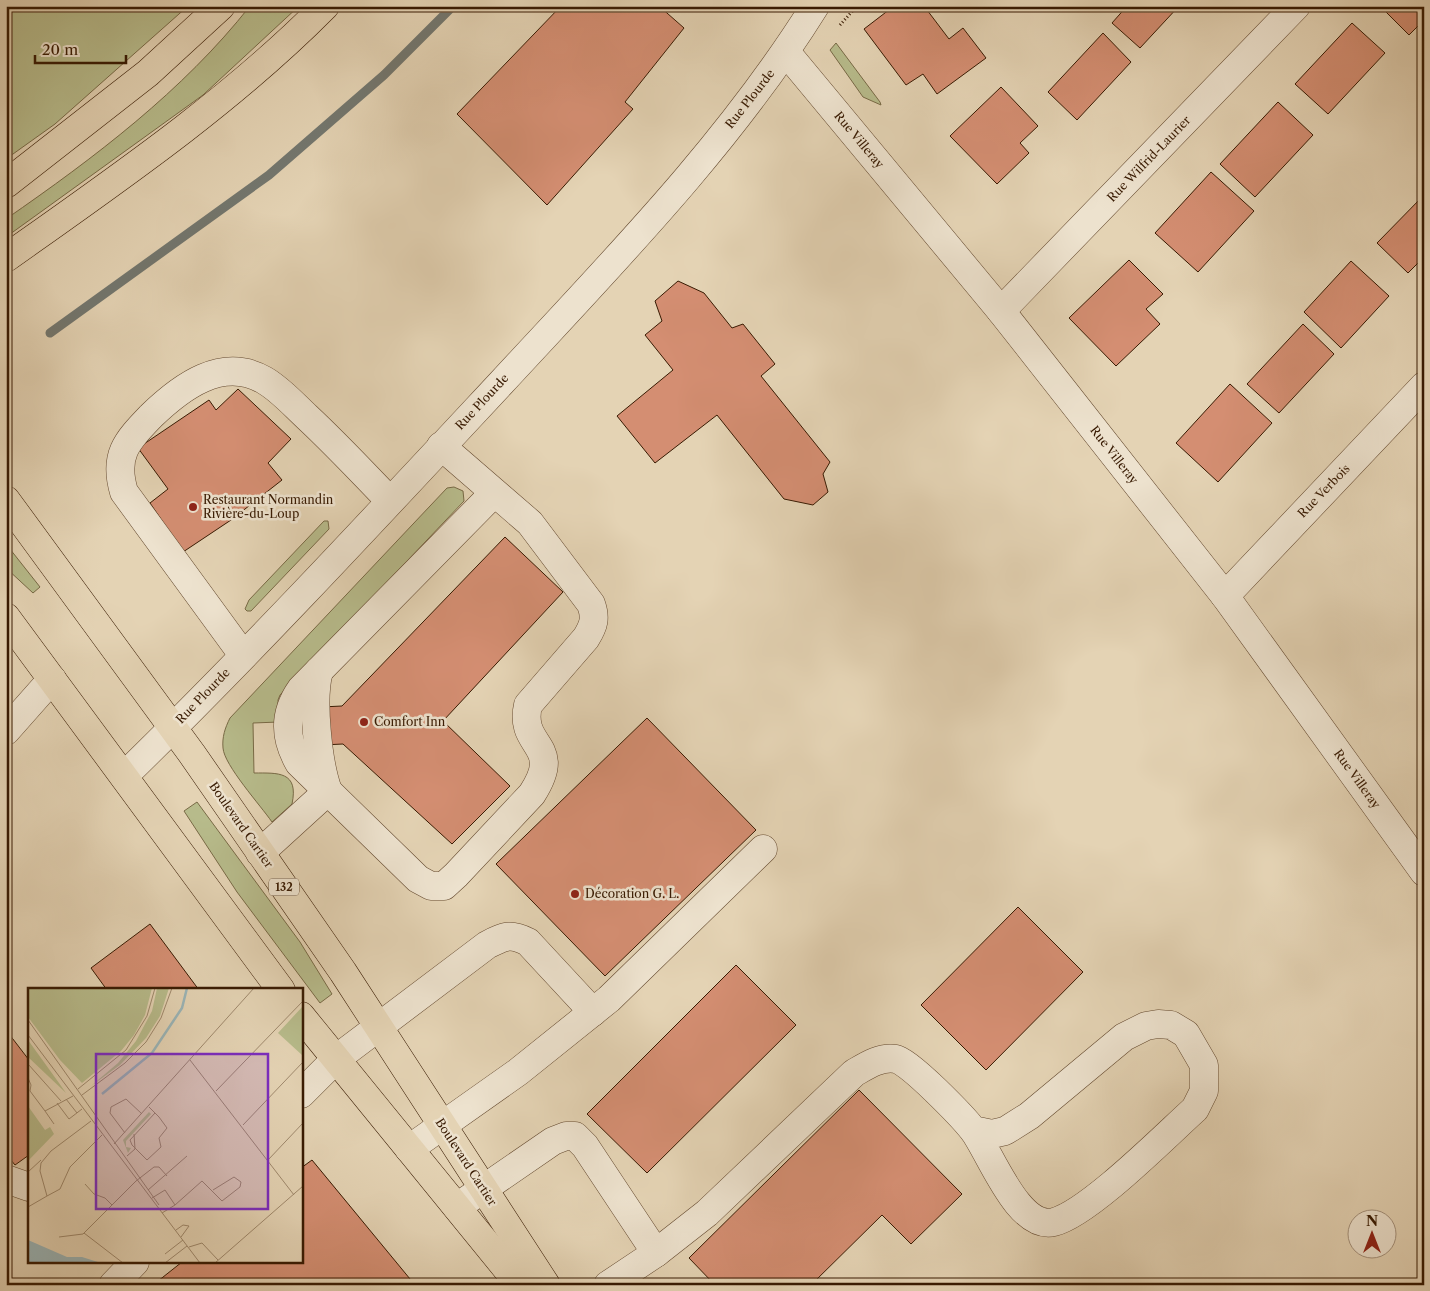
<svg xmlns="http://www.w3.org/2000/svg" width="1430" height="1291" viewBox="0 0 1430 1291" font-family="'Libre Caslon Text',serif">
	<rect width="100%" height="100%" fill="#e4d3b4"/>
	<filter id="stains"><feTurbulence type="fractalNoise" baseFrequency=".004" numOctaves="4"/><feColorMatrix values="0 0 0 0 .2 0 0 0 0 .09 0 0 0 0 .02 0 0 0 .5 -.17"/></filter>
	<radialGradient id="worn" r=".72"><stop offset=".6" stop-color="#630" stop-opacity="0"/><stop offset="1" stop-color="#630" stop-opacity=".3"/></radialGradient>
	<g fill="#b7bb8b" stroke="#786a46">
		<path d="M 6,6 L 188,6 L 55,124 L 6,159 Z"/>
		<path d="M 250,6 L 299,6 L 203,95 L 6,237 L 6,219 C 94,158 183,91 250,6 Z"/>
		<path d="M 836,43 L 880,102 L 881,105 L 863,97 L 830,50 Z"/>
		<path d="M 454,487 L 463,491 L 464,501 L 280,695 L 278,700 L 279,722 L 253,723 L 254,773 C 278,773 299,771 292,804 L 272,822 C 261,806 224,765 223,748 C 222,737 225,728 230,718 L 447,488 Z"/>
		<path d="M 324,521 L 328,521 L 329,529 L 251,611 L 247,611 L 245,609 L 249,600 Z"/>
		<path d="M 6,544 L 40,587 L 33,593 L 6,568 Z"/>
		<path d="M 197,802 L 300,942 L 332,994 L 320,1003 L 237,892 L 184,811 Z"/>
	</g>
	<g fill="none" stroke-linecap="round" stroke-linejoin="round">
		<path stroke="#73776f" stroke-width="9" d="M 50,333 L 269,175 L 384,75 L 453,6"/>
	</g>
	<g fill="#d48e72" stroke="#381a02">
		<path d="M 561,6 L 659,6 L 684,28 L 625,102 L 633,109 L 547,205 L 457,114 Z"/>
		<path d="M 894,6 L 924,6 L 949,39 L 963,28 L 986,58 L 937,94 L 923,74 L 906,85 L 864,29 Z"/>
		<path d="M 1179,6 L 1140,48 L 1112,23 L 1127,6 Z"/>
		<path d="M 1380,6 L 1424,6 L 1424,20 L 1409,35 Z"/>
		<path d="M 1352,23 L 1385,53 L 1328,114 L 1295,84 Z"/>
		<path d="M 1103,33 L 1131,62 L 1077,120 L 1048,92 Z"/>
		<path d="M 1001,87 L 1038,126 L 1020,143 L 1029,153 L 997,184 L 950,136 Z"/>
		<path d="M 1278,102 L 1313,135 L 1255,197 L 1220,164 Z"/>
		<path d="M 1211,172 L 1254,211 L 1198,272 L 1155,233 Z"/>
		<path d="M 1424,195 L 1424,257 L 1408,273 L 1377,243 Z"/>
		<path d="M 1129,260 L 1163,294 L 1146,309 L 1160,324 L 1116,366 L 1069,318 Z"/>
		<path d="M 1351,261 L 1389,296 L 1341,348 L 1304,312 Z"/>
		<path d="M 678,281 L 704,293 L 732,328 L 743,324 L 775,364 L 761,376 L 830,462 L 823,474 L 828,492 L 813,505 L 784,499 L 717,415 L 655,463 L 617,416 L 673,370 L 645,335 L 662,321 L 655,301 Z"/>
		<path d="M 1303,324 L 1334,354 L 1279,413 L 1247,384 Z"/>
		<path d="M 1230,384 L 1272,423 L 1218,482 L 1176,443 Z"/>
		<path d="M 238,389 L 291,439 L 268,463 L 282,480 L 231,520 L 183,552 L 150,503 L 168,489 L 138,448 L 209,400 L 216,410 Z"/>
		<path d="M 505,537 L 563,592 L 443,721 L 510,786 L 452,844 L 343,744 L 302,746 L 301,708 L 342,706 Z"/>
		<path d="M 647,718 L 756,830 L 605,976 L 496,864 Z"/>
		<path d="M 1018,907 L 1083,972 L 986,1070 L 921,1005 Z"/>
		<path d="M 150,924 L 199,990 L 107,990 L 91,968 Z"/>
		<path d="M 736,965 L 796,1025 L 647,1173 L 587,1114 Z"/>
		<path d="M 6,1030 L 29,1060 L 29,1155 L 15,1165 L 6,1154 Z"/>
		<path d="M 859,1090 L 962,1194 L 911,1244 L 882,1215 L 811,1285 L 715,1285 L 689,1258 Z"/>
		<path d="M 312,1160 L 415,1285 L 153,1285 L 182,1262 L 301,1262 L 301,1168 Z"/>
	</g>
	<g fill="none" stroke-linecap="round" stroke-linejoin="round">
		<g stroke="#63482e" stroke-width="29">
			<g id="minor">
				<path d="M 786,52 L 1001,311 L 1225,596 L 1424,872"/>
				<path d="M 1001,311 L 1296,6"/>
				<path d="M 441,446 L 530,523 L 591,604 C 596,618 594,625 586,638 L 528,705 C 518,749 565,743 532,794 L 456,875 L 444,886 L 431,886 L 418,879 L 299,763 C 284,737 284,713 301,689 L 494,493"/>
				<path d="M 1225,596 L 1424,386"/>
				<path d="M 243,655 L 124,492 C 113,455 127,441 151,416 C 181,387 222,356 264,380 C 280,389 294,405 307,417 C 336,444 363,473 390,501"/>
				<path d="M 6,731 L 52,679"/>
				<path d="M 124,776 C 254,649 378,515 502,382 C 612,263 729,144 815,6"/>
				<path d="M 260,853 L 328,791 C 318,763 311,699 319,671"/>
				<path d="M 301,1094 L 336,1059 L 487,945 C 504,936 510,933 528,942 L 593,1012"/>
				<path d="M 409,1149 L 518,1072 L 609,999 L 763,849"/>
				<path d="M 6,1179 L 29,1187"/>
				<path d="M 457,1207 L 553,1141 L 566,1136 L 575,1136 L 585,1146 L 656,1253 L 608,1285"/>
				<path d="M 656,1253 L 707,1213 L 854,1073 C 866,1066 881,1056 896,1059 C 909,1061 963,1117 973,1130 C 990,1152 1018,1231 1054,1222 C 1089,1213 1165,1136 1195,1109 L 1204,1091 L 1204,1065 L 1186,1034 L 1171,1025 L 1158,1024 L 1146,1026 L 1124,1037 L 1029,1116 L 1005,1131 L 992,1134 L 973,1130"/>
				<path d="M 113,1285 L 135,1262"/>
			</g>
		</g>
		<g stroke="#381a02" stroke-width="29">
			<g id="major">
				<path d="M 6,500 L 192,754 L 343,972 L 546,1285"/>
				<path d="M 6,617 L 281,990"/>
				<path d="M 301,1016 L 520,1285"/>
			</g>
		</g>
		<g stroke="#381a02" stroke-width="29">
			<g id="highway">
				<path d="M 6,184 L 148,73 L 221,6"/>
				<path d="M 6,258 C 116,180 230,102 325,6"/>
			</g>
		</g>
		<path stroke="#381a02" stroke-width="3" stroke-dasharray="1 2.5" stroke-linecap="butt" d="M 840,25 L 857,6"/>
		<use href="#minor" stroke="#ede2ce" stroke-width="28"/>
		<use href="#major" stroke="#e4d3b4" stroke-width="28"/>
		<use href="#highway" stroke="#e4d3b4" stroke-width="28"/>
	</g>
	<g fill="#8f2418" stroke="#ede2ce" stroke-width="2">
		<circle cx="193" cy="507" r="5"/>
		<circle cx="364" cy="722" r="5"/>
		<circle cx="575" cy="894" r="5"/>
	</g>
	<g text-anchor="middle" stroke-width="5" stroke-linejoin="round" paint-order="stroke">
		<rect fill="#ede2ce" stroke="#6e563f" stroke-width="1" x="269" y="878.5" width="30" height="17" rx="4"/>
		<g font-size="11" font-weight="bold" fill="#381a02">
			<text x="284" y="891">132</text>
		</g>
		<g font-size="12" fill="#381a02" stroke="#ede2ce">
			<text transform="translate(750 99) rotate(-52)" y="4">Rue Plourde</text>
			<text transform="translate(859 140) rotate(50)" y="4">Rue Villeray</text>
			<text transform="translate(1149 159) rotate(-46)" y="4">Rue Wilfrid-Laurier</text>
			<text transform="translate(482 402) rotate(-47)" y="4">Rue Plourde</text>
			<text transform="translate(1114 455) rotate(52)" y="4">Rue Villeray</text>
			<text transform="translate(1324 491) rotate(-46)" y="4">Rue Verbois</text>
			<text transform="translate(203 696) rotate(-46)" y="4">Rue Plourde</text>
			<text transform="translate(1357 779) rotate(54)" y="4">Rue Villeray</text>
			<text transform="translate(241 825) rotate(55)" y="4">Boulevard Cartier</text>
			<text transform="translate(466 1162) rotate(57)" y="4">Boulevard Cartier</text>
		</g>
		<g font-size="12" fill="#381a02" stroke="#ede2ce" text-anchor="start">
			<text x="203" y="504">Restaurant Normandin<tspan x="203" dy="14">Rivière-du-Loup</tspan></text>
			<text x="374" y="726">Comfort Inn</text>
			<text x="585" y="898">Décoration G. L.</text>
		</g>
	</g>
	<g transform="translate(28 988)">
		<rect width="275" height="275" fill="#e4d3b4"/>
		<path d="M 0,0 L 124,0 L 117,27 L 106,47 L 93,63 L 54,95 L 32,72 L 0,29 ZM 129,0 L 141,0 L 132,28 L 118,50 L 92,77 L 63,98 L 90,75 L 108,53 L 124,23 ZM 275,18 L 275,66 L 274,67 L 250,45 ZM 0,52 L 31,95 L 38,105 L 0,69 ZM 0,118 L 17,142 L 22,139 L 26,146 L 0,173 ZM 121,124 L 123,126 L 98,153 L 98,159 L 103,160 L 100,165 L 95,152 Z" fill="#b7bb8b"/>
		<path d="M 0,252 L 39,269 L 54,269 L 73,275 L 0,275 Z" fill="#9ab5b8"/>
		<path fill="none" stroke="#9ab5b8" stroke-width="2.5" d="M 74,106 L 124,65 L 154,20 L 159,0"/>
		<path fill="none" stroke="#9f896d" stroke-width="1" d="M 0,32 L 131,217M 0,47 L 172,275M 162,72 L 266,207M 0,76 L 33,113M 0,90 L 3,97 L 2,103 L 17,123 L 45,108M 50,101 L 98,62 L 119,28 L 127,0M 188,103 L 275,13M 54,107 L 97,75 L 118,54 L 133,30 L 144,0M 38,111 L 49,125M 29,115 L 41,131 L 54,121M 121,119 L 131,129 L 139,140 L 131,150 L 133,159 L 119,172 L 104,157 L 102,152 L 127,125M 17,123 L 26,136M 63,133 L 23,163 L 13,175 L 12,183 L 19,208 L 32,201 L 42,179 L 74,147M 215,137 L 275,74M 97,145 L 82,125 L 83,119 L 98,111 L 114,126M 86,156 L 226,0M 99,168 L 107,161 L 106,146M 240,172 L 275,135M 0,184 L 13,172M 57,196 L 66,206 L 77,210 L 84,217M 120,202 L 159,168M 124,210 L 137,202 L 147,217 L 134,225M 147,217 L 174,193 L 194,213 L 212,199 L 213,194 L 206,189 L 185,202M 0,219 L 19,208M 148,242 L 155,237 L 161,238 L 153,249M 56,245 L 95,275M 31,249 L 55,246 L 108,193 L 126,179 L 131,179 L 139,188M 161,259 L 174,255 L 190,272M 137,266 L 155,252M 137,275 L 159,258M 187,275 L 275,198"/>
		<path fill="#7b2cbf" fill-opacity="0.15" stroke="#7b2cbf" stroke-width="2.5" d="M 68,66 L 240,66 L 240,221 L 68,221 Z"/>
		<rect width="275" height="275" fill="none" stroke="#381a02" stroke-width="2.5"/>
	</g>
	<rect width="1430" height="1291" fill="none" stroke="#e4d3b4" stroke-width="25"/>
	<rect x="8" y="8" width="1415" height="1276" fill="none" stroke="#381a02" stroke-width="2.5"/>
	<rect x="12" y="12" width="1405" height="1266" fill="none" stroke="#381a02"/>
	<g transform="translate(1372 1234)"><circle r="24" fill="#ede2ce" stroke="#a5927c"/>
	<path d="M0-4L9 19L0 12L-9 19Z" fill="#8f2418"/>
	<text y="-8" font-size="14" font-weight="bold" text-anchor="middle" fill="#381a02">N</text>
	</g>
	<path d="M35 55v8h91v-8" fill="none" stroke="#381a02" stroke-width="2.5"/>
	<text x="42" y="55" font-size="15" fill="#381a02" stroke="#ede2ce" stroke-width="4" paint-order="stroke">20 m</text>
	<rect width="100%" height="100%" filter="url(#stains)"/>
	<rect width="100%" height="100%" fill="url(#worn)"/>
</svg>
